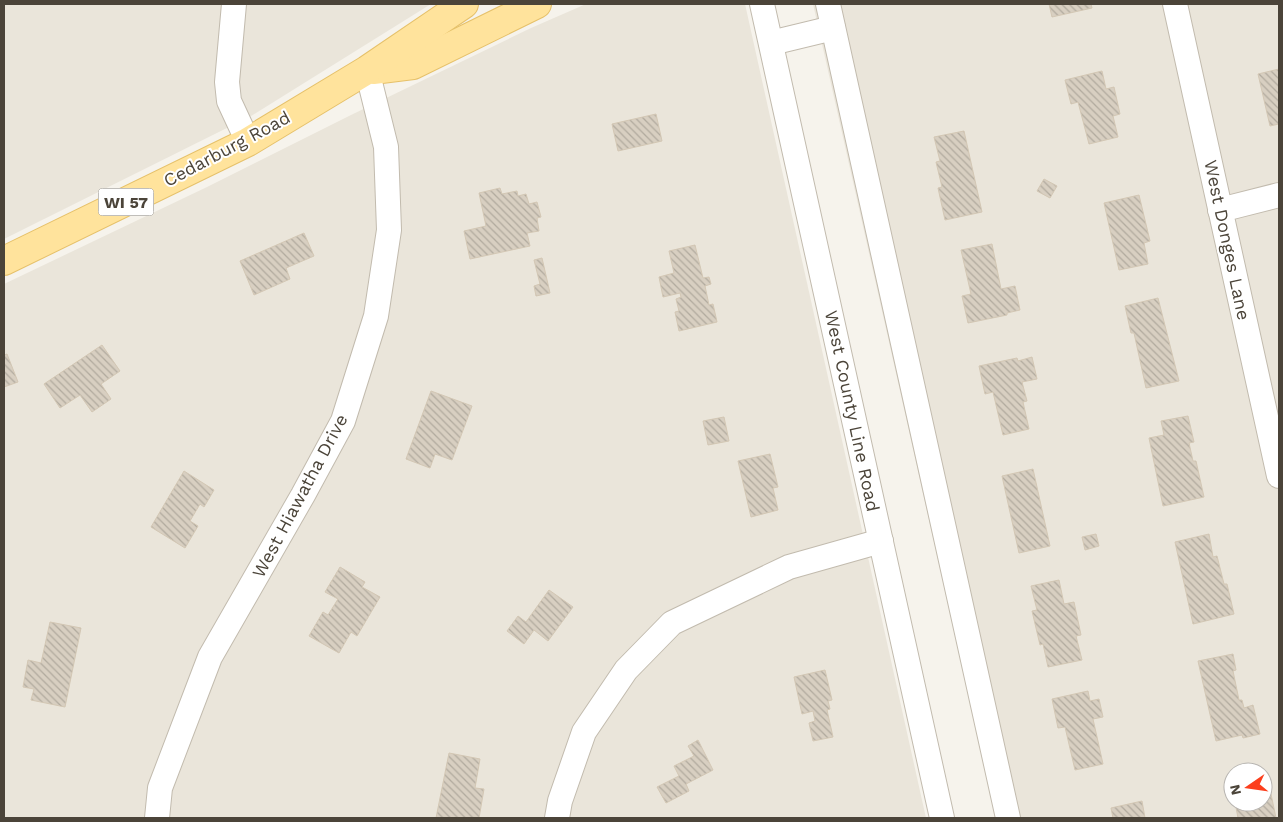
<svg xmlns="http://www.w3.org/2000/svg" width="1283" height="822" viewBox="0 0 1283 822" font-family="'Work Sans',sans-serif">
	<defs>
		<pattern id="building-back-hatch" width="6" height="6" patternUnits="userSpaceOnUse" patternTransform="scale(1.25)"><rect width="6" height="6" fill="#d8cfc1"/><path d="M-1 5l2 2M0 0l6 6M5-1l2 2" fill="none" stroke="#b1aa9e"/></pattern>
	</defs>
	<rect width="100%" height="100%" fill="#f6f3ec"/>
	<g fill="#eae5da" fill-rule="evenodd">
		<path d="M 4,4 L 431,4 L 251,116 L 4,239 Z"/>
		<path d="M 586,4 L 745,4 L 926,818 L 4,818 L 4,284 L 207,187 L 351,115 L 531,28 Z"/>
		<path d="M 813,4 L 1279,4 L 1279,818 L 996,818 ZM 1233,772 L 1263,772 L 1263,802 L 1233,802 Z"/>
	</g>
	<g fill="url(#building-back-hatch)" stroke="#d3c7b4">
		<path d="M 1049,4 L 1091,4 L 1092,8 L 1052,17 Z"/>
		<path d="M 1279,69 L 1279,124 L 1270,126 L 1258,74 Z"/>
		<path d="M 1102,71 L 1106,89 L 1114,87 L 1120,114 L 1113,116 L 1118,137 L 1089,144 L 1078,102 L 1071,104 L 1065,80 Z"/>
		<path d="M 656,114 L 662,141 L 618,151 L 612,124 Z"/>
		<path d="M 964,131 L 982,212 L 945,220 L 938,188 L 942,187 L 936,162 L 940,161 L 934,137 Z"/>
		<path d="M 1044,179 L 1057,186 L 1050,198 L 1037,191 Z"/>
		<path d="M 500,188 L 502,194 L 517,191 L 518,196 L 526,194 L 529,204 L 537,202 L 541,217 L 537,218 L 539,231 L 527,233 L 530,246 L 470,259 L 464,231 L 486,226 L 479,193 Z"/>
		<path d="M 1139,195 L 1150,241 L 1144,243 L 1148,264 L 1119,270 L 1104,203 Z"/>
		<path d="M 304,233 L 314,256 L 286,268 L 290,279 L 254,295 L 240,261 Z"/>
		<path d="M 992,244 L 1001,289 L 1015,286 L 1020,310 L 1007,313 L 1007,315 L 968,323 L 962,296 L 971,294 L 961,250 Z"/>
		<path d="M 695,245 L 703,278 L 709,277 L 711,284 L 705,286 L 709,305 L 713,304 L 717,322 L 679,331 L 675,312 L 679,311 L 676,299 L 681,297 L 680,293 L 663,297 L 659,277 L 674,273 L 669,251 Z"/>
		<path d="M 542,258 L 550,293 L 536,296 L 534,286 L 540,284 L 534,260 Z"/>
		<path d="M 1158,298 L 1179,381 L 1146,388 L 1134,333 L 1131,333 L 1125,306 Z"/>
		<path d="M 102,345 L 120,371 L 101,384 L 111,399 L 92,412 L 80,395 L 60,408 L 44,384 Z"/>
		<path d="M 7,354 L 18,382 L 4,387 L 4,355 Z"/>
		<path d="M 1032,357 L 1037,379 L 1022,382 L 1027,401 L 1023,402 L 1029,429 L 1003,435 L 993,392 L 985,394 L 979,366 L 1017,358 L 1018,361 Z"/>
		<path d="M 431,391 L 472,406 L 452,460 L 435,454 L 430,468 L 406,459 Z"/>
		<path d="M 1188,416 L 1194,442 L 1189,443 L 1193,461 L 1196,461 L 1204,497 L 1163,506 L 1149,438 L 1164,435 L 1161,421 Z"/>
		<path d="M 724,417 L 729,441 L 708,445 L 703,421 Z"/>
		<path d="M 770,454 L 778,487 L 773,488 L 778,510 L 751,517 L 738,461 Z"/>
		<path d="M 1033,469 L 1050,546 L 1019,553 L 1002,476 Z"/>
		<path d="M 184,471 L 214,490 L 204,507 L 200,504 L 190,521 L 198,526 L 185,548 L 151,527 Z"/>
		<path d="M 1096,534 L 1099,546 L 1085,550 L 1082,537 Z"/>
		<path d="M 1209,534 L 1213,557 L 1217,556 L 1224,584 L 1227,584 L 1234,614 L 1193,624 L 1175,542 Z"/>
		<path d="M 340,567 L 365,582 L 362,587 L 380,597 L 357,636 L 351,632 L 339,653 L 309,636 L 323,612 L 328,615 L 338,599 L 325,592 Z"/>
		<path d="M 1059,580 L 1064,604 L 1074,602 L 1081,635 L 1076,636 L 1082,660 L 1048,667 L 1043,644 L 1040,645 L 1032,611 L 1037,610 L 1031,586 Z"/>
		<path d="M 549,590 L 573,607 L 548,641 L 534,630 L 524,644 L 507,631 L 518,616 L 526,622 Z"/>
		<path d="M 50,622 L 81,628 L 65,707 L 31,700 L 34,689 L 23,687 L 28,660 L 41,663 Z"/>
		<path d="M 1233,654 L 1236,670 L 1233,671 L 1239,700 L 1242,700 L 1244,708 L 1253,705 L 1260,734 L 1243,738 L 1242,735 L 1216,741 L 1198,661 Z"/>
		<path d="M 825,670 L 832,700 L 828,701 L 830,709 L 827,710 L 833,737 L 813,741 L 809,723 L 815,721 L 813,711 L 802,714 L 794,677 Z"/>
		<path d="M 1088,691 L 1090,701 L 1099,699 L 1103,717 L 1093,719 L 1103,764 L 1075,770 L 1065,727 L 1058,728 L 1052,699 Z"/>
		<path d="M 698,740 L 713,770 L 686,784 L 689,791 L 666,803 L 657,787 L 679,776 L 674,766 L 694,756 L 688,746 Z"/>
		<path d="M 449,753 L 480,759 L 475,788 L 484,789 L 479,818 L 436,818 Z"/>
		<path d="M 1263,771 L 1268,795 L 1271,794 L 1276,818 L 1238,818 L 1235,802 L 1263,802 L 1263,772 L 1257,772 Z"/>
		<path d="M 1142,801 L 1145,818 L 1113,818 L 1111,808 Z"/>
	</g>
	<g fill="none" stroke-linecap="round" stroke-linejoin="round">
		<g stroke="#c2bbae" stroke-width="26">
			<g id="minor">
				<path d="M 234,4 L 227,82 L 229,101 L 248,142"/>
				<path d="M 762,4 L 942,818"/>
				<path d="M 828,4 L 1008,818"/>
				<path d="M 1175,4 L 1279,476"/>
				<path d="M 771,43 L 833,28"/>
				<path d="M 1220,210 L 1279,195"/>
				<path d="M 157,818 L 160,788 L 210,657 L 303,495 L 343,421 L 376,316 L 389,230 L 386,147 L 367,70"/>
				<path d="M 557,818 L 560,801 L 584,732 L 626,670 L 672,623 L 789,567 L 881,541"/>
			</g>
		</g>
		<g stroke="#e6c16a" stroke-width="30">
			<g id="major">
				<path d="M 373,70 L 413,65 L 537,4"/>
				<path d="M 4,261 L 248,142 L 367,70 L 464,4"/>
			</g>
		</g>
		<use href="#minor" stroke="#fff" stroke-width="24"/>
		<use href="#major" stroke="#ffe39c" stroke-width="28"/>
	</g>
	<g text-anchor="middle" stroke-width="4" stroke-linejoin="round" paint-order="stroke">
		<rect fill="#fff" stroke="#817c74" stroke-width="1" x="98.5" y="188.5" width="55" height="27" rx="4"/>
		<g font-size="16" font-weight="bold" fill="#4b4439">
			<text x="126" y="208">WI 57</text>
		</g>
		<g font-size="18" fill="#4b4439" stroke="#fff">
			<text transform="translate(227 149) rotate(-28)" y="6">Cedarburg Road</text>
			<text transform="translate(1227 240) rotate(78)" y="6">West Donges Lane</text>
			<text transform="translate(852 411) rotate(78)" y="6">West County Line Road</text>
			<text transform="translate(300 496) rotate(-62)" y="6">West Hiawatha Drive</text>
		</g>
	</g>
	<rect width="1283" height="822" fill="none" stroke="#4b4439" stroke-width="10"/>
	<g transform="translate(1248 787) rotate(257)"><circle r="24" fill="#ffffff" stroke="#b7b4b0"/>
	<path d="M0-4L9 19L0 12L-9 19Z" fill="#fc3f1d"/>
	<text y="-8" font-size="14" font-weight="bold" text-anchor="middle" fill="#4b4439">N</text>
	</g>
</svg>
